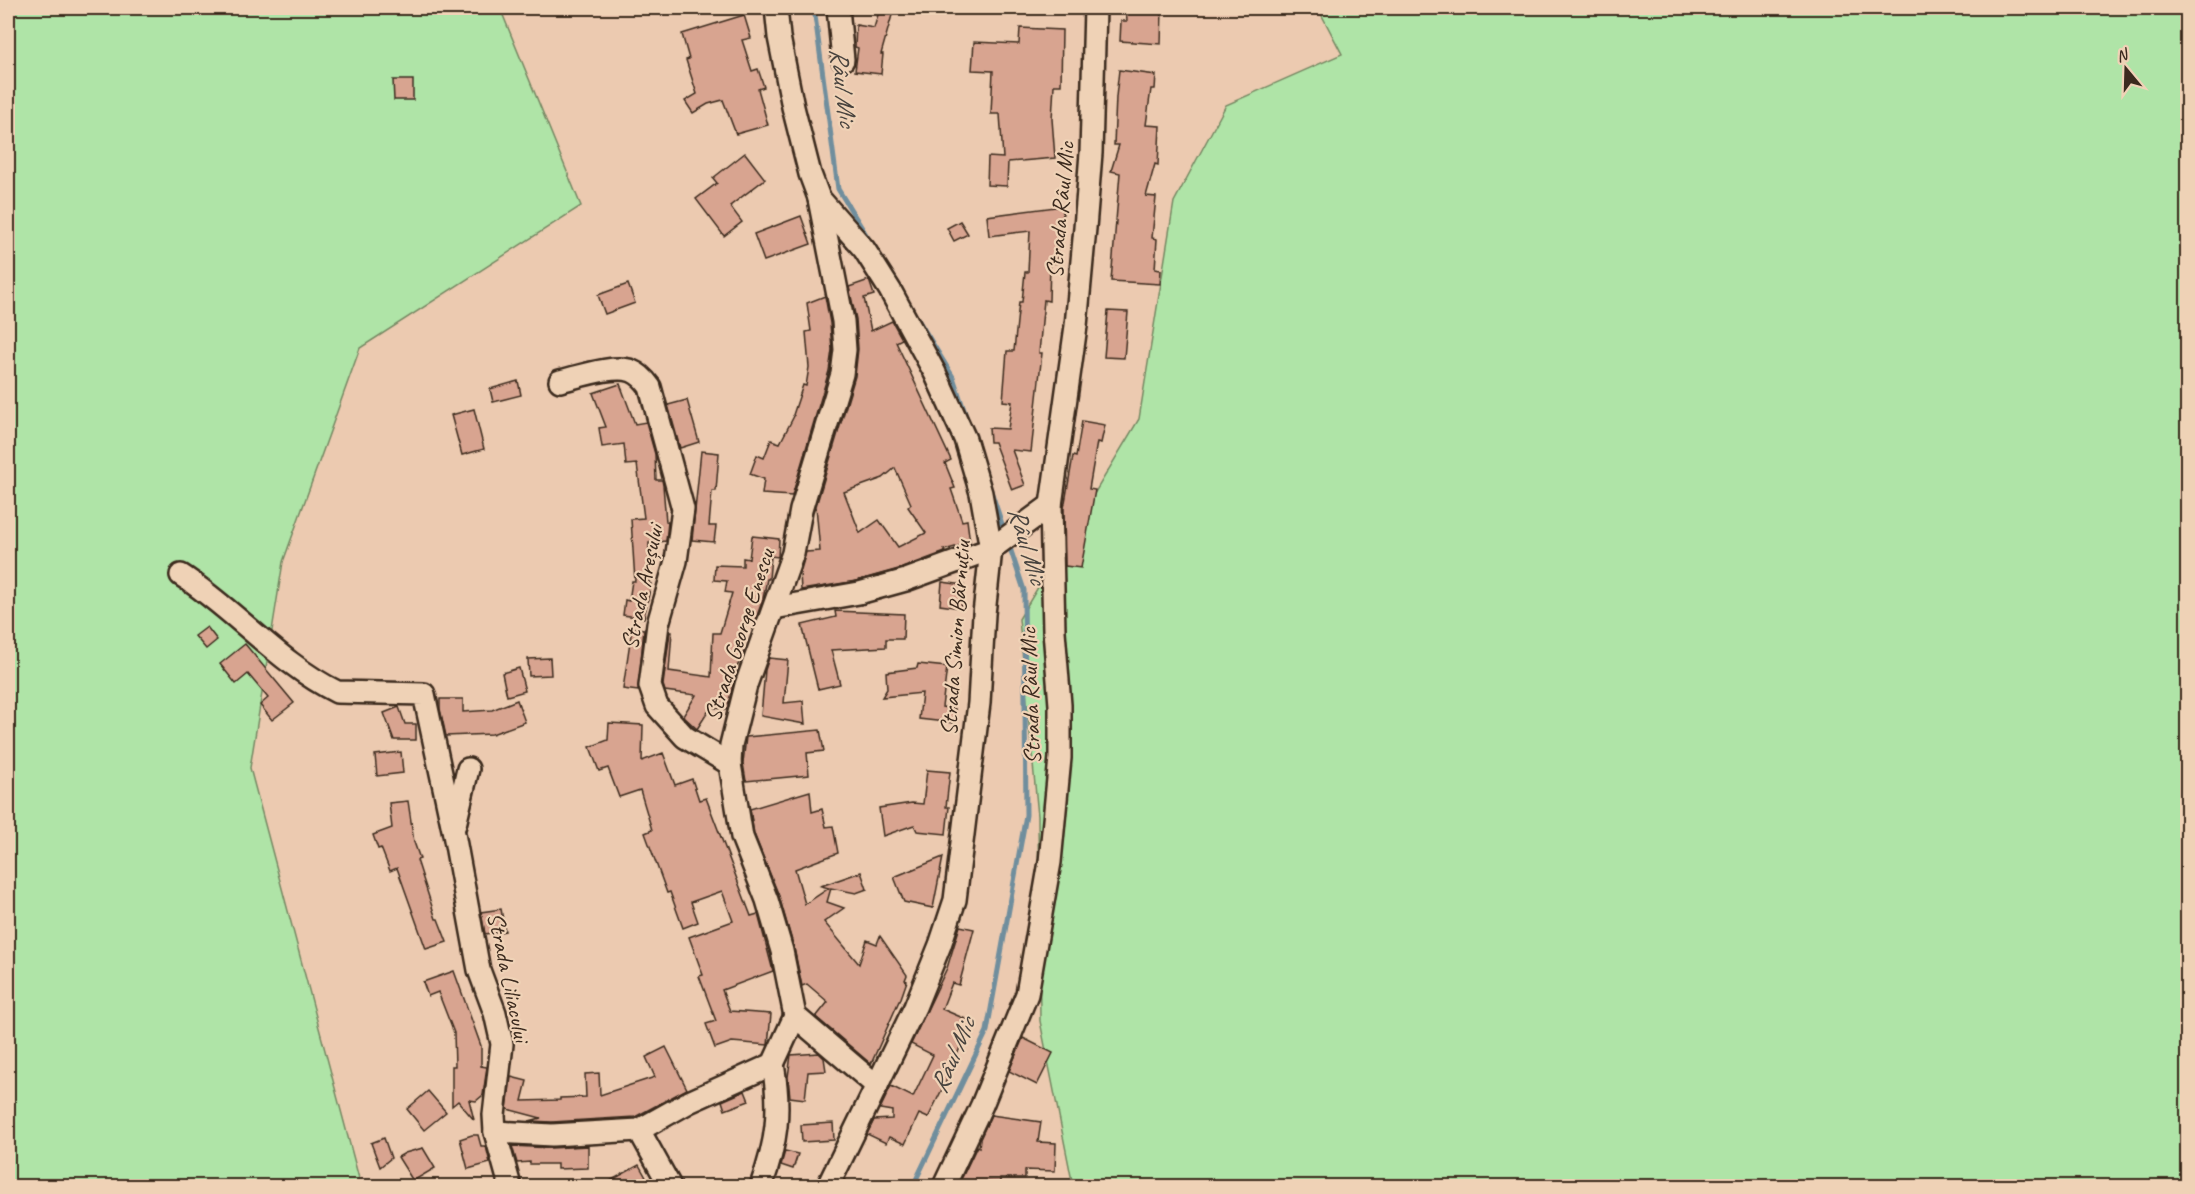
<svg xmlns="http://www.w3.org/2000/svg" width="2195" height="1194" viewBox="0 0 2195 1194" font-family="Caveat,sans-serif">
	<rect width="100%" height="100%" fill="#eccab0"/>
	<filter id="ink" filterUnits="userSpaceOnUse"><feTurbulence type="fractalNoise" baseFrequency=".0167" numOctaves="2"/><feDisplacementMap in="SourceGraphic" scale="12" xChannelSelector="R" yChannelSelector="G"/><feConvolveMatrix kernelMatrix="1 2 1 2 8 2 1 2 1" color-interpolation-filters="sRGB"/></filter>
	<g filter="url(#ink)">
		<g fill="#afe4a7" stroke="#758762" stroke-width="1.5">
			<path d="M 8,8 L 500,8 L 581,206 L 360,348 L 283,562 L 250,768 L 361,1186 L 8,1186 Z"/>
			<path d="M 1318,8 L 2187,8 L 2187,1186 L 1073,1186 L 1040,1021 L 1038,816 L 1019,619 L 1139,419 L 1174,202 L 1226,105 L 1342,54 Z"/>
		</g>
		<g fill="none" stroke-linecap="round" stroke-linejoin="round">
			<g stroke="#6f8e9d" stroke-width="5">
				<path d="M 814,8 L 838,189 L 870,241"/>
				<path d="M 914,313 L 953,377 L 968,422"/>
				<path d="M 990,488 L 1005,533"/>
				<path d="M 913,1186 L 987,1031 L 1026,815 L 1024,590 L 1008,542"/>
			</g>
		</g>
		<g fill="#d8a490" stroke="#3b2a1e" stroke-width="1.5" fill-rule="evenodd">
			<path d="M 880,8 L 894,8 L 881,54 L 883,54 L 881,74 L 855,71 L 858,48 L 855,47 L 856,25 L 874,28 Z"/>
			<path d="M 1126,8 L 1162,8 L 1161,44 L 1120,41 L 1121,21 L 1127,21 Z"/>
			<path d="M 744,15 L 751,38 L 742,40 L 752,71 L 758,69 L 764,87 L 758,89 L 768,125 L 736,134 L 723,100 L 708,104 L 693,113 L 685,101 L 697,94 L 686,60 L 689,59 L 682,34 Z"/>
			<path d="M 1020,28 L 1062,30 L 1061,85 L 1054,85 L 1052,119 L 1055,158 L 1008,162 L 1007,186 L 987,185 L 988,157 L 1003,158 L 1000,114 L 991,114 L 993,71 L 972,70 L 974,42 L 1019,44 Z"/>
			<path d="M 1119,70 L 1156,75 L 1155,89 L 1151,89 L 1146,125 L 1160,126 L 1158,165 L 1155,164 L 1146,196 L 1156,197 L 1152,238 L 1157,239 L 1155,269 L 1161,270 L 1160,284 L 1111,281 L 1120,173 L 1111,171 L 1119,145 L 1114,145 L 1116,97 Z"/>
			<path d="M 393,80 L 413,80 L 413,100 L 394,100 Z"/>
			<path d="M 745,153 L 765,179 L 730,206 L 742,222 L 724,236 L 696,199 L 717,183 L 713,178 Z"/>
			<path d="M 1063,206 L 1062,237 L 1058,237 L 1057,263 L 1050,263 L 1049,301 L 1044,300 L 1039,353 L 1042,353 L 1031,452 L 1012,450 L 1025,485 L 1012,490 L 994,442 L 990,442 L 989,428 L 1008,429 L 1012,402 L 1003,401 L 1007,351 L 1014,351 L 1019,302 L 1022,302 L 1025,272 L 1028,272 L 1030,231 L 989,236 L 987,216 Z"/>
			<path d="M 801,216 L 811,244 L 764,261 L 754,234 Z"/>
			<path d="M 960,221 L 968,234 L 954,241 L 947,228 Z"/>
			<path d="M 869,280 L 874,295 L 864,298 L 871,331 L 892,321 L 902,339 L 896,342 L 951,460 L 945,463 L 955,488 L 951,489 L 962,521 L 967,520 L 970,543 L 944,550 L 945,552 L 902,568 L 856,581 L 801,590 L 800,573 L 806,552 L 820,551 L 816,506 L 855,376 L 858,349 L 856,319 L 849,287 ZM 895,468 L 911,504 L 908,507 L 926,533 L 898,547 L 879,520 L 860,533 L 844,492 L 883,478 Z"/>
			<path d="M 628,284 L 635,303 L 605,314 L 598,295 Z"/>
			<path d="M 825,296 L 830,323 L 832,350 L 829,371 L 792,496 L 762,494 L 764,479 L 750,474 L 757,455 L 764,458 L 771,440 L 780,443 L 794,416 L 793,415 L 803,385 L 806,386 L 809,367 L 806,332 L 811,331 L 807,303 Z"/>
			<path d="M 1108,311 L 1128,312 L 1124,358 L 1104,357 Z"/>
			<path d="M 518,381 L 521,395 L 493,402 L 490,389 Z"/>
			<path d="M 620,384 L 635,424 L 646,422 L 655,454 L 656,480 L 662,480 L 663,485 L 666,522 L 668,522 L 666,541 L 649,543 L 649,583 L 651,584 L 644,618 L 623,615 L 625,600 L 629,601 L 632,581 L 635,581 L 631,519 L 644,518 L 637,464 L 626,465 L 624,444 L 602,447 L 599,428 L 606,427 L 593,393 Z"/>
			<path d="M 687,400 L 699,442 L 680,448 L 668,405 Z"/>
			<path d="M 474,409 L 484,449 L 462,455 L 451,415 Z"/>
			<path d="M 1082,421 L 1105,425 L 1101,443 L 1097,442 L 1089,489 L 1095,490 L 1081,568 L 1065,566 L 1064,508 L 1073,456 L 1076,457 Z"/>
			<path d="M 701,451 L 719,453 L 716,491 L 712,491 L 709,526 L 716,526 L 714,542 L 692,540 Z"/>
			<path d="M 752,536 L 779,539 L 778,557 L 771,556 L 769,579 L 767,579 L 763,599 L 754,624 L 745,622 L 743,654 L 737,667 L 727,710 L 711,707 L 697,729 L 683,716 L 696,695 L 665,691 L 663,685 L 670,632 L 672,632 L 669,671 L 711,677 L 713,633 L 720,633 L 732,593 L 725,592 L 727,581 L 714,580 L 715,565 L 743,566 L 743,558 L 749,559 Z"/>
			<path d="M 942,582 L 964,585 L 961,608 L 940,605 Z"/>
			<path d="M 835,611 L 904,614 L 903,639 L 886,639 L 886,647 L 831,650 L 840,684 L 818,689 L 802,625 L 836,617 Z"/>
			<path d="M 207,627 L 217,640 L 206,649 L 195,636 Z"/>
			<path d="M 632,628 L 644,629 L 638,691 L 623,689 Z"/>
			<path d="M 245,644 L 294,703 L 272,720 L 260,705 L 268,698 L 248,674 L 236,684 L 220,664 Z"/>
			<path d="M 550,658 L 551,675 L 529,676 L 528,659 Z"/>
			<path d="M 769,658 L 788,660 L 784,703 L 803,701 L 805,724 L 761,716 L 765,670 Z"/>
			<path d="M 918,664 L 947,667 L 942,707 L 955,709 L 954,723 L 919,719 L 922,693 L 882,697 L 887,689 L 886,672 L 917,668 Z"/>
			<path d="M 519,668 L 525,691 L 507,696 L 502,673 Z"/>
			<path d="M 440,699 L 463,699 L 463,712 L 492,710 L 517,700 L 525,722 L 492,734 L 446,736 L 440,709 Z"/>
			<path d="M 399,707 L 405,724 L 416,724 L 416,740 L 394,740 L 384,713 Z"/>
			<path d="M 609,723 L 643,725 L 642,761 L 663,753 L 675,785 L 692,779 L 699,800 L 706,798 L 751,916 L 758,914 L 773,971 L 722,990 L 730,1011 L 771,1014 L 768,1045 L 732,1042 L 715,1048 L 706,1024 L 716,1021 L 699,976 L 703,975 L 689,937 L 733,921 L 722,891 L 691,902 L 698,922 L 683,928 L 670,892 L 667,893 L 645,833 L 652,830 L 640,790 L 619,797 L 608,768 L 599,771 L 590,747 L 608,740 Z"/>
			<path d="M 820,730 L 824,751 L 807,753 L 809,775 L 746,781 L 743,763 L 746,737 Z"/>
			<path d="M 401,752 L 403,773 L 377,776 L 375,755 Z"/>
			<path d="M 927,770 L 950,772 L 946,807 L 949,807 L 946,834 L 917,831 L 914,825 L 883,836 L 879,808 L 912,803 L 923,804 Z"/>
			<path d="M 810,791 L 812,812 L 822,809 L 826,827 L 833,826 L 838,853 L 795,869 L 805,904 L 829,888 L 821,886 L 861,872 L 867,889 L 856,893 L 831,888 L 827,902 L 844,908 L 824,922 L 859,964 L 867,940 L 877,944 L 880,936 L 907,975 L 905,980 L 907,981 L 900,1001 L 899,1001 L 871,1064 L 816,1017 L 828,1002 L 807,984 L 802,986 L 794,948 L 779,896 L 754,834 L 750,809 Z"/>
			<path d="M 408,801 L 414,842 L 420,859 L 417,860 L 436,919 L 438,919 L 447,942 L 426,949 L 397,868 L 390,871 L 381,848 L 378,849 L 373,835 L 392,828 L 389,803 Z"/>
			<path d="M 943,857 L 933,908 L 904,902 L 894,877 Z"/>
			<path d="M 501,909 L 505,931 L 485,934 L 481,912 Z"/>
			<path d="M 960,926 L 974,929 L 959,985 L 952,983 L 942,1009 L 970,1021 L 951,1071 L 928,1118 L 919,1114 L 905,1144 L 889,1137 L 886,1143 L 867,1134 L 874,1120 L 892,1119 L 892,1111 L 880,1109 L 891,1086 L 913,1097 L 933,1055 L 911,1044 L 947,968 Z"/>
			<path d="M 454,971 L 481,1046 L 481,1066 L 487,1067 L 483,1095 L 476,1101 L 469,1100 L 474,1120 L 458,1101 L 452,1106 L 452,1066 L 455,1066 L 454,1033 L 438,992 L 428,996 L 423,982 Z"/>
			<path d="M 1023,1038 L 1053,1053 L 1037,1085 L 1009,1071 Z"/>
			<path d="M 666,1047 L 687,1089 L 635,1117 L 552,1122 L 529,1121 L 541,1118 L 507,1109 L 511,1077 L 527,1081 L 522,1101 L 560,1100 L 560,1098 L 586,1097 L 585,1074 L 599,1073 L 600,1095 L 655,1077 L 646,1057 Z"/>
			<path d="M 819,1053 L 824,1058 L 826,1071 L 808,1072 L 805,1099 L 790,1097 L 788,1077 L 791,1055 Z"/>
			<path d="M 428,1091 L 446,1112 L 424,1130 L 407,1109 Z"/>
			<path d="M 745,1091 L 749,1101 L 725,1110 L 722,1101 Z"/>
			<path d="M 991,1115 L 1041,1122 L 1038,1142 L 1056,1143 L 1055,1171 L 1025,1170 L 1025,1178 L 1000,1178 L 1000,1182 L 972,1181 L 972,1186 L 958,1186 L 977,1146 L 979,1147 L 980,1139 Z"/>
			<path d="M 833,1123 L 834,1140 L 802,1142 L 801,1125 Z"/>
			<path d="M 472,1135 L 478,1135 L 481,1146 L 486,1146 L 490,1163 L 468,1169 L 460,1139 Z"/>
			<path d="M 384,1138 L 391,1158 L 380,1167 L 371,1143 Z"/>
			<path d="M 512,1146 L 551,1148 L 588,1146 L 588,1168 L 557,1169 L 557,1164 L 530,1164 L 530,1162 L 517,1163 Z"/>
			<path d="M 423,1148 L 435,1168 L 413,1181 L 398,1157 L 405,1153 Z"/>
			<path d="M 785,1151 L 798,1154 L 793,1169 L 781,1165 Z"/>
			<path d="M 639,1165 L 648,1181 L 637,1186 L 601,1186 Z"/>
		</g>
		<g fill="none" stroke-linecap="round" stroke-linejoin="round">
			<g stroke="#3b2a1e" stroke-width="26">
				<g id="minor">
					<path d="M 776,8 L 779,37 L 793,107 L 810,174 L 819,198 L 864,249 L 890,290 L 935,373 L 965,439 L 981,493 L 991,549 L 984,614 L 979,703 L 955,900 L 940,945 L 915,1007 L 828,1186"/>
					<path d="M 838,8 L 843,60"/>
					<path d="M 819,199 L 843,321 L 845,350 L 842,374 L 801,510 L 793,553 L 746,685 L 731,745 L 730,764 L 742,837 L 767,900 L 782,951 L 795,1016 L 877,1086"/>
					<path d="M 560,381 C 578,377 614,364 632,371 C 640,374 645,380 650,387 L 683,509 L 676,561 L 658,624 L 650,686 L 657,706 L 685,737 L 730,764"/>
					<path d="M 181,575 C 234,609 281,665 337,692 L 424,694 L 454,834 L 479,970 L 495,1013 L 502,1044 L 494,1115 L 495,1132 L 510,1186"/>
					<path d="M 774,608 L 859,593 L 906,580 L 991,549 L 1051,505"/>
					<path d="M 455,825 L 468,769"/>
					<path d="M 639,1130 L 670,1186"/>
					<path d="M 495,1132 L 552,1135 L 639,1130 L 689,1102 L 773,1064 L 795,1016"/>
					<path d="M 761,1186 C 777,1142 781,1111 773,1064"/>
					<path d="M 944,1186 L 982,1105 L 1027,994 L 1050,862 L 1060,758 L 1060,705 L 1054,631 L 1051,505 L 1076,326 L 1085,228 L 1091,153 L 1095,8"/>
				</g>
			</g>
			<use href="#minor" stroke="#efd2b6" stroke-width="21"/>
		</g>
	</g>
	<g text-anchor="middle" stroke-width="4.5" stroke-linejoin="round" paint-order="stroke">
		<g font-size="24" fill="#3b2a1e" stroke="#efd2b6">
			<text transform="translate(1060 210) rotate(-85)" y="8">Strada Râul Mic</text>
			<text transform="translate(642 587) rotate(-78)" y="8">Strada Areșului</text>
			<text transform="translate(739 635) rotate(-72)" y="8">Strada George Enescu</text>
			<text transform="translate(955 638) rotate(-86)" y="8">Strada Simion Bărnuțiu</text>
			<text transform="translate(1030 696) rotate(-92)" y="8">Strada Râul Mic</text>
			<text transform="translate(509 977) rotate(78)" y="8">Strada Liliacului</text>
		</g>
		<g font-size="26" font-style="italic" fill="#48433e" stroke="#efd2b6">
			<text transform="translate(844 87) rotate(83)" y="9">Râul Mic</text>
			<text transform="translate(1028 545) rotate(73)" y="9">Râul Mic</text>
			<text transform="translate(952 1055) rotate(-67)" y="9">Râul Mic</text>
		</g>
	</g>
	<rect width="2195" height="1194" fill="none" stroke="#efd2b6" stroke-width="30"/>
	<rect x="15" y="15" width="2165" height="1164" fill="none" stroke="#3b2a1e" stroke-width="2" filter="url(#ink)"/>
	<g transform="translate(2126 69) rotate(341)" stroke="#efd2b6" stroke-width="4.5" paint-order="stroke">
	<path d="M0-4.5L10 22L0 15L-10 22Z" fill="#3b2a1e"/>
	<text y="-9" font-size="16" font-weight="bold" text-anchor="middle" fill="#3b2a1e">N</text>
	</g>
</svg>
